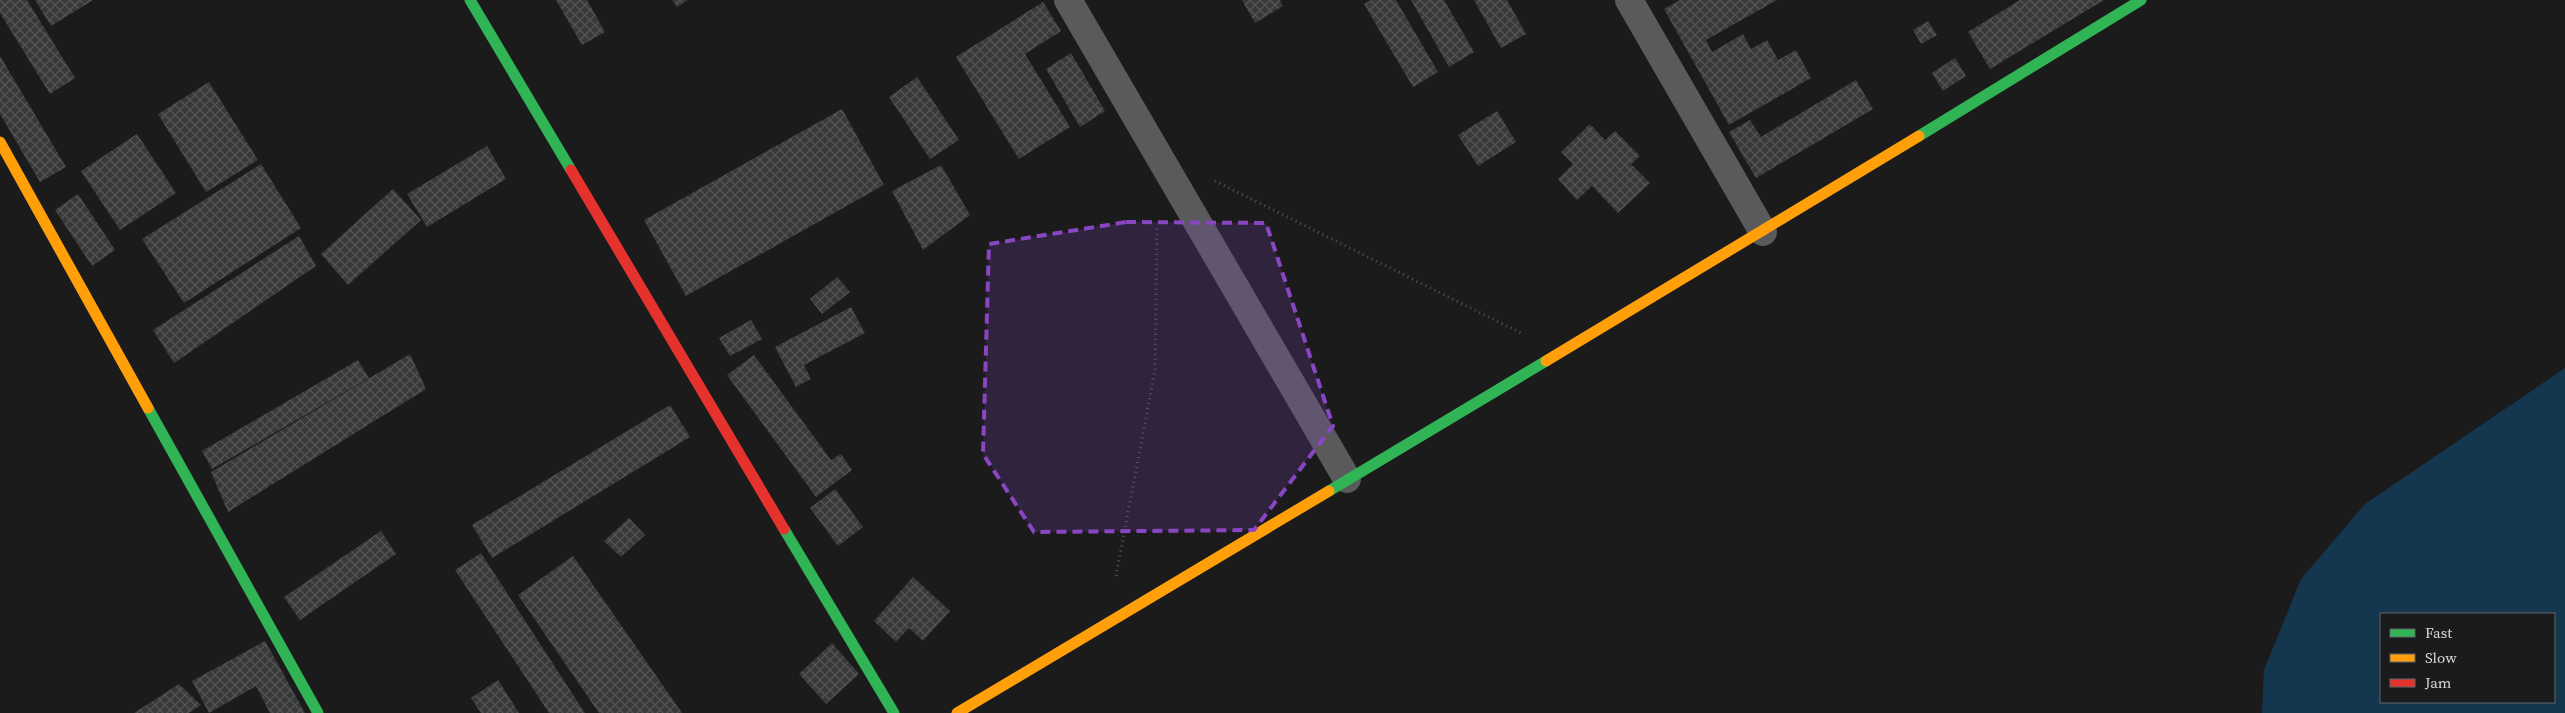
<svg xmlns="http://www.w3.org/2000/svg" width="2565" height="713" viewBox="0 0 2565 713" font-family="'Source Serif 4',serif">
	<defs>
		<pattern id="building-cross-hatch" width="8" height="8" patternUnits="userSpaceOnUse" patternTransform="scale(1.25)"><rect width="8" height="8" fill="#38393a"/><path d="M0 0l8 8M0 8l8-8" fill="none" stroke="#545556"/></pattern>
	</defs>
	<rect width="100%" height="100%" fill="#1b1b1c"/>
	<path fill="#14364f" fill-rule="evenodd" d="M 2565,368 L 2565,713 L 2262,713 L 2264,670 L 2301,579 L 2365,504 ZM 2381,614 L 2554,614 L 2554,702 L 2381,702 Z"/>
	<g fill="url(#building-cross-hatch)">
		<path d="M 0,0 L 27,0 L 75,78 L 50,94 L 0,13 Z"/>
		<path d="M 35,0 L 93,0 L 51,26 Z"/>
		<path d="M 556,0 L 587,0 L 605,32 L 582,45 Z"/>
		<path d="M 672,0 L 688,0 L 677,7 Z"/>
		<path d="M 1242,0 L 1280,0 L 1283,6 L 1255,23 Z"/>
		<path d="M 1371,0 L 1396,0 L 1438,72 L 1413,87 L 1364,4 Z"/>
		<path d="M 1411,0 L 1444,0 L 1474,52 L 1449,67 Z"/>
		<path d="M 1474,0 L 1507,0 L 1526,34 L 1501,48 Z"/>
		<path d="M 1680,0 L 1777,0 L 1706,40 L 1712,52 L 1743,34 L 1751,49 L 1767,40 L 1778,60 L 1796,50 L 1811,78 L 1729,125 L 1664,9 Z"/>
		<path d="M 2020,0 L 2104,0 L 1990,69 L 1968,32 Z"/>
		<path d="M 1043,2 L 1061,31 L 1025,54 L 1070,127 L 1019,159 L 956,57 Z"/>
		<path d="M 1928,21 L 1937,35 L 1921,44 L 1913,30 Z"/>
		<path d="M 1071,53 L 1105,111 L 1080,127 L 1046,69 Z"/>
		<path d="M 0,56 L 66,167 L 40,182 L 0,114 Z"/>
		<path d="M 1955,58 L 1966,76 L 1943,91 L 1932,73 Z"/>
		<path d="M 917,77 L 959,140 L 930,159 L 889,97 Z"/>
		<path d="M 1856,80 L 1873,109 L 1756,178 L 1729,132 L 1750,120 L 1761,137 Z"/>
		<path d="M 209,82 L 258,160 L 206,192 L 158,114 Z"/>
		<path d="M 842,109 L 884,185 L 686,296 L 644,220 Z"/>
		<path d="M 1497,111 L 1516,142 L 1478,166 L 1458,135 Z"/>
		<path d="M 1590,124 L 1605,140 L 1615,131 L 1640,156 L 1631,164 L 1650,183 L 1618,213 L 1592,186 L 1577,200 L 1558,179 L 1573,164 L 1561,152 Z"/>
		<path d="M 137,134 L 176,193 L 120,230 L 81,171 Z"/>
		<path d="M 487,146 L 506,179 L 427,227 L 407,194 Z"/>
		<path d="M 261,164 L 301,228 L 184,303 L 142,239 Z"/>
		<path d="M 941,165 L 970,215 L 923,250 L 892,191 Z"/>
		<path d="M 393,189 L 421,220 L 348,285 L 321,254 Z"/>
		<path d="M 78,194 L 115,250 L 92,266 L 55,210 Z"/>
		<path d="M 299,236 L 316,266 L 174,363 L 153,330 Z"/>
		<path d="M 837,277 L 850,292 L 822,314 L 810,299 Z"/>
		<path d="M 851,307 L 865,333 L 804,365 L 811,379 L 796,387 L 775,347 Z"/>
		<path d="M 751,320 L 762,339 L 730,356 L 719,338 Z"/>
		<path d="M 410,354 L 426,389 L 228,512 L 211,472 Z"/>
		<path d="M 754,355 L 831,460 L 841,454 L 852,470 L 816,497 L 727,375 Z"/>
		<path d="M 358,360 L 369,378 L 212,469 L 202,451 Z"/>
		<path d="M 670,405 L 690,437 L 492,558 L 472,525 Z"/>
		<path d="M 835,489 L 863,527 L 838,546 L 810,508 Z"/>
		<path d="M 629,518 L 645,535 L 621,557 L 604,541 Z"/>
		<path d="M 381,531 L 396,554 L 300,620 L 284,597 Z"/>
		<path d="M 481,553 L 585,713 L 549,713 L 455,570 Z"/>
		<path d="M 573,556 L 682,713 L 599,713 L 518,595 Z"/>
		<path d="M 913,577 L 950,611 L 923,641 L 909,628 L 896,642 L 874,621 Z"/>
		<path d="M 265,641 L 305,713 L 270,713 L 256,686 L 209,713 L 192,681 Z"/>
		<path d="M 832,643 L 859,674 L 826,704 L 799,674 Z"/>
		<path d="M 498,680 L 519,713 L 481,713 L 471,698 Z"/>
		<path d="M 179,684 L 201,705 L 189,713 L 134,713 Z"/>
	</g>
	<g fill="none" stroke-linecap="round" stroke-linejoin="round">
		<g stroke="#545556" stroke-width="3" stroke-dasharray="1 4" stroke-linecap="butt">
			<path d="M 1215,181 L 1523,334"/>
			<path d="M 1116,576 L 1155,370 L 1157,226"/>
		</g>
		<g stroke="#595a5b" stroke-width="28">
			<path d="M 1068,0 L 1347,479"/>
			<path d="M 1629,0 L 1763,232"/>
		</g>
		<g stroke="#30b455" stroke-width="11">
			<path d="M 470,0 L 571,170"/>
			<path d="M 1919,136 L 2141,0"/>
			<path d="M 148,408 L 318,713"/>
			<path d="M 1329,491 L 1546,361"/>
			<path d="M 784,529 L 894,713"/>
		</g>
		<g stroke="#ff9f0a" stroke-width="11">
			<path d="M 0,142 L 148,408"/>
			<path d="M 1546,361 L 1919,136"/>
			<path d="M 957,713 L 1329,491"/>
		</g>
		<path stroke="#e5322d" stroke-width="11" d="M 571,170 L 784,529"/>
	</g>
	<path fill="#8946c3" fill-opacity="0.2" stroke="#8946c3" stroke-width="4" stroke-dasharray="10 6" stroke-linejoin="round" d="M 1126,222 L 1266,223 L 1333,426 L 1254,530 L 1034,532 L 983,454 L 989,244 Z"/>
	<rect x="2380" y="613" width="175" height="90" fill="#1a1b1d" stroke="#656768"/>
	<rect x="2390" y="629" width="25" height="8" fill="#30b455" stroke="#656768"/>
	<text x="2425" y="638" font-size="15" fill="#d6d8d9">Fast</text>
	<rect x="2390" y="654" width="25" height="8" fill="#ff9f0a" stroke="#656768"/>
	<text x="2425" y="663" font-size="15" fill="#d6d8d9">Slow</text>
	<rect x="2390" y="679" width="25" height="8" fill="#e5322d" stroke="#656768"/>
	<text x="2425" y="688" font-size="15" fill="#d6d8d9">Jam</text>
</svg>
